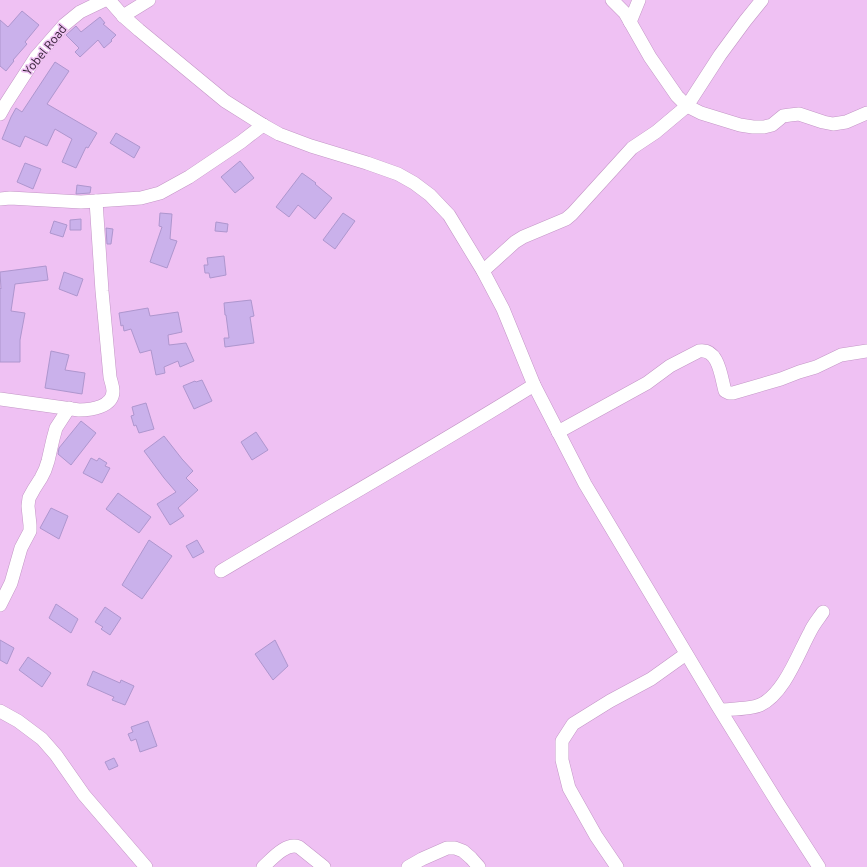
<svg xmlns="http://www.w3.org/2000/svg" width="867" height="867" viewBox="0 0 867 867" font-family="Ubuntu,sans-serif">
	<rect width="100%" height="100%" fill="#efc1f3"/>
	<g fill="#cab1eb" stroke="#ae96ce">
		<path d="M 22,11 L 39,25 L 25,42 L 27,44 L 13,60 L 14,61 L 6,71 L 0,66 L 0,20 L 8,27 Z"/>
		<path d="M 100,17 L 105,23 L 103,24 L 116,35 L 111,40 L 112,41 L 104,48 L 98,40 L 80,57 L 75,52 L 79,48 L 66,35 L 76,26 L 81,32 Z"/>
		<path d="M 55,62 L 69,71 L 47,104 L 97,133 L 88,148 L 86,147 L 76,168 L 62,162 L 72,139 L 55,129 L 47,146 L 25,136 L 20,147 L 2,139 L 11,117 L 16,108 L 22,112 Z"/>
		<path d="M 116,133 L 140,147 L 134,158 L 110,143 Z"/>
		<path d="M 240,161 L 254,178 L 235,193 L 221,177 Z"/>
		<path d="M 25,163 L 41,169 L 33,189 L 17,182 Z"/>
		<path d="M 302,173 L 316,183 L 315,184 L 332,198 L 315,219 L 298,205 L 289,217 L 276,207 Z"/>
		<path d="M 77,185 L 91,187 L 90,193 L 76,194 Z"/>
		<path d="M 160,213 L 172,214 L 170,239 L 177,241 L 167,268 L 150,262 L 162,227 L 159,226 Z"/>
		<path d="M 343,213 L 355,221 L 335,249 L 323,240 Z"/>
		<path d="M 81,219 L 81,230 L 70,230 L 70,220 Z"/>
		<path d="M 54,221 L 67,225 L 63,237 L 50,233 Z"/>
		<path d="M 216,222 L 228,224 L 227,232 L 215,231 Z"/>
		<path d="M 106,228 L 113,229 L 111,244 L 107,244 Z"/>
		<path d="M 224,256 L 226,275 L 210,278 L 209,273 L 205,273 L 204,265 L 208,265 L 207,258 Z"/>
		<path d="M 46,266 L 48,280 L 15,284 L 11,311 L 25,313 L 20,340 L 20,362 L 0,362 L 0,288 L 1,289 L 0,272 Z"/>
		<path d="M 64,272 L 83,279 L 77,296 L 59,289 Z"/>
		<path d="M 251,300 L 254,316 L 250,317 L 254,343 L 225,347 L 224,338 L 229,338 L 226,315 L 225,315 L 224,303 Z"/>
		<path d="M 148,308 L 150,316 L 178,312 L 182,332 L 168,335 L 169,345 L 186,343 L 194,361 L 180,367 L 178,361 L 164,367 L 165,373 L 156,375 L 151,350 L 140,353 L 131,329 L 124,331 L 123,325 L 121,326 L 119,313 Z"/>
		<path d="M 51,351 L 69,355 L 65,370 L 85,373 L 82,394 L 45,388 Z"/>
		<path d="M 202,380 L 212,401 L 194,409 L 183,386 L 195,381 L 196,382 Z"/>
		<path d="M 146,403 L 154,429 L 139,433 L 136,425 L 134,426 L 131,416 L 134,415 L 132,407 Z"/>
		<path d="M 81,421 L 96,433 L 71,465 L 58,454 L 59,448 Z"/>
		<path d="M 256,432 L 268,450 L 252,460 L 241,442 Z"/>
		<path d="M 164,436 L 182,459 L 193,471 L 186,478 L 198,490 L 178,508 L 184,516 L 170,525 L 157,504 L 176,492 L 164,478 L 144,451 Z"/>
		<path d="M 91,458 L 97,461 L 99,458 L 107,463 L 105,466 L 110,468 L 102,483 L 83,473 Z"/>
		<path d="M 118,493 L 151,517 L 139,533 L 106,509 Z"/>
		<path d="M 51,508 L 68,516 L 59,539 L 40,528 Z"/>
		<path d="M 149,540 L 172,556 L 142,599 L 122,585 Z"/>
		<path d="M 197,540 L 204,552 L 193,558 L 186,546 Z"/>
		<path d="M 56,604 L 78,619 L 71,633 L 49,618 Z"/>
		<path d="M 105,607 L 121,618 L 110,635 L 101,629 L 103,627 L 95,622 Z"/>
		<path d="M 0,640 L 14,648 L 7,664 L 0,660 Z"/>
		<path d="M 275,640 L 288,666 L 273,680 L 255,654 Z"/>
		<path d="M 28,657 L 51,673 L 42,687 L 19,670 Z"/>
		<path d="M 93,671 L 120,683 L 121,680 L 134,686 L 125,705 L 112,700 L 114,697 L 87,685 Z"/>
		<path d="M 148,721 L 157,746 L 140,752 L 136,739 L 131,741 L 128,734 L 133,732 L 131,727 Z"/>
		<path d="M 114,758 L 118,766 L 109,770 L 105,762 Z"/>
	</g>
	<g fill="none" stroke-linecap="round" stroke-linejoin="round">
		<g stroke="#c396c6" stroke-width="14">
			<g id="minor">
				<path d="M 109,0 L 123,16 L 139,30 L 225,101 L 263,125 L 279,134 L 311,146 L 367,163 L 398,174 L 414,183 L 430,195 L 449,215 L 483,271 L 503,309 L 534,385 L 585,484 L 717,705 L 779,805 L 819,867"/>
				<path d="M 612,0 L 625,13 L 650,57 L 677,96 L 687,106 L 701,113 L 740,125 L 753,127 L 764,127 L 772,125 L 783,116 L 790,115 L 799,114 L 823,122 L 833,124 L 846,122 L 867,113"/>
				<path d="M 123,16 L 149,0"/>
				<path d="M 630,22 L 639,0"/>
				<path d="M 0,114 L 5,105 L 36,57 L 64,25 L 80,12 L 105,0"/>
				<path d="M 0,199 L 10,198 L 81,202 L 141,198 L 160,193 L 189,177 L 241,142 L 263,125"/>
				<path d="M 483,271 L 515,242 L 523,237 L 566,219 L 572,214 L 632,148 L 656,132 L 687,106 L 720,55 L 745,21 L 762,0"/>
				<path d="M 0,399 L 79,410 C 91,410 113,407 113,391 C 113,386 111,382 110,377 L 102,291 L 96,201"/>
				<path d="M 558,432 L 647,383 L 670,366 L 699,351 C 719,348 721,377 725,391 L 729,393 L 733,393 L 781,379 L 799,372 L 816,367 L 841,355 L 867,351"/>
				<path d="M 221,571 C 325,509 431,449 534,385"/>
				<path d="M 0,605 L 11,583 L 21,548 L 30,531 L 30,525 L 28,506 L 29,498 L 34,489 L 41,478 L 45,470 L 48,461 L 53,439 L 56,428 L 69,408"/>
				<path d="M 721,710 C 732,709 751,709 760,705 C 784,694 798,654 810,632 C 813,625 819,618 823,612"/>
				<path d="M 0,711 L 18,721 L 42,739 L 56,755 L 84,795 L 146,867"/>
				<path d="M 263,867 C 272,859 286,842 299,847 L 324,867"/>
				<path d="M 408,867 L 422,859 L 447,848 L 455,848 L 463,851 L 471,858 L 479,867"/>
				<path d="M 617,867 L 596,836 L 569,788 L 562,760 L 562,741 L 573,724 L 610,701 L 651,679 L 686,654"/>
			</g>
		</g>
		<use href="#minor" stroke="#fff" stroke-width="13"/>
	</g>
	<g text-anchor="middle" stroke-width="3" stroke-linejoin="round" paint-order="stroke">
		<g font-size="12" fill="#312033" stroke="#efc1f3">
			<text transform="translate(45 50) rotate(-51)" y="4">Yobel Road</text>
		</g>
	</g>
</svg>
